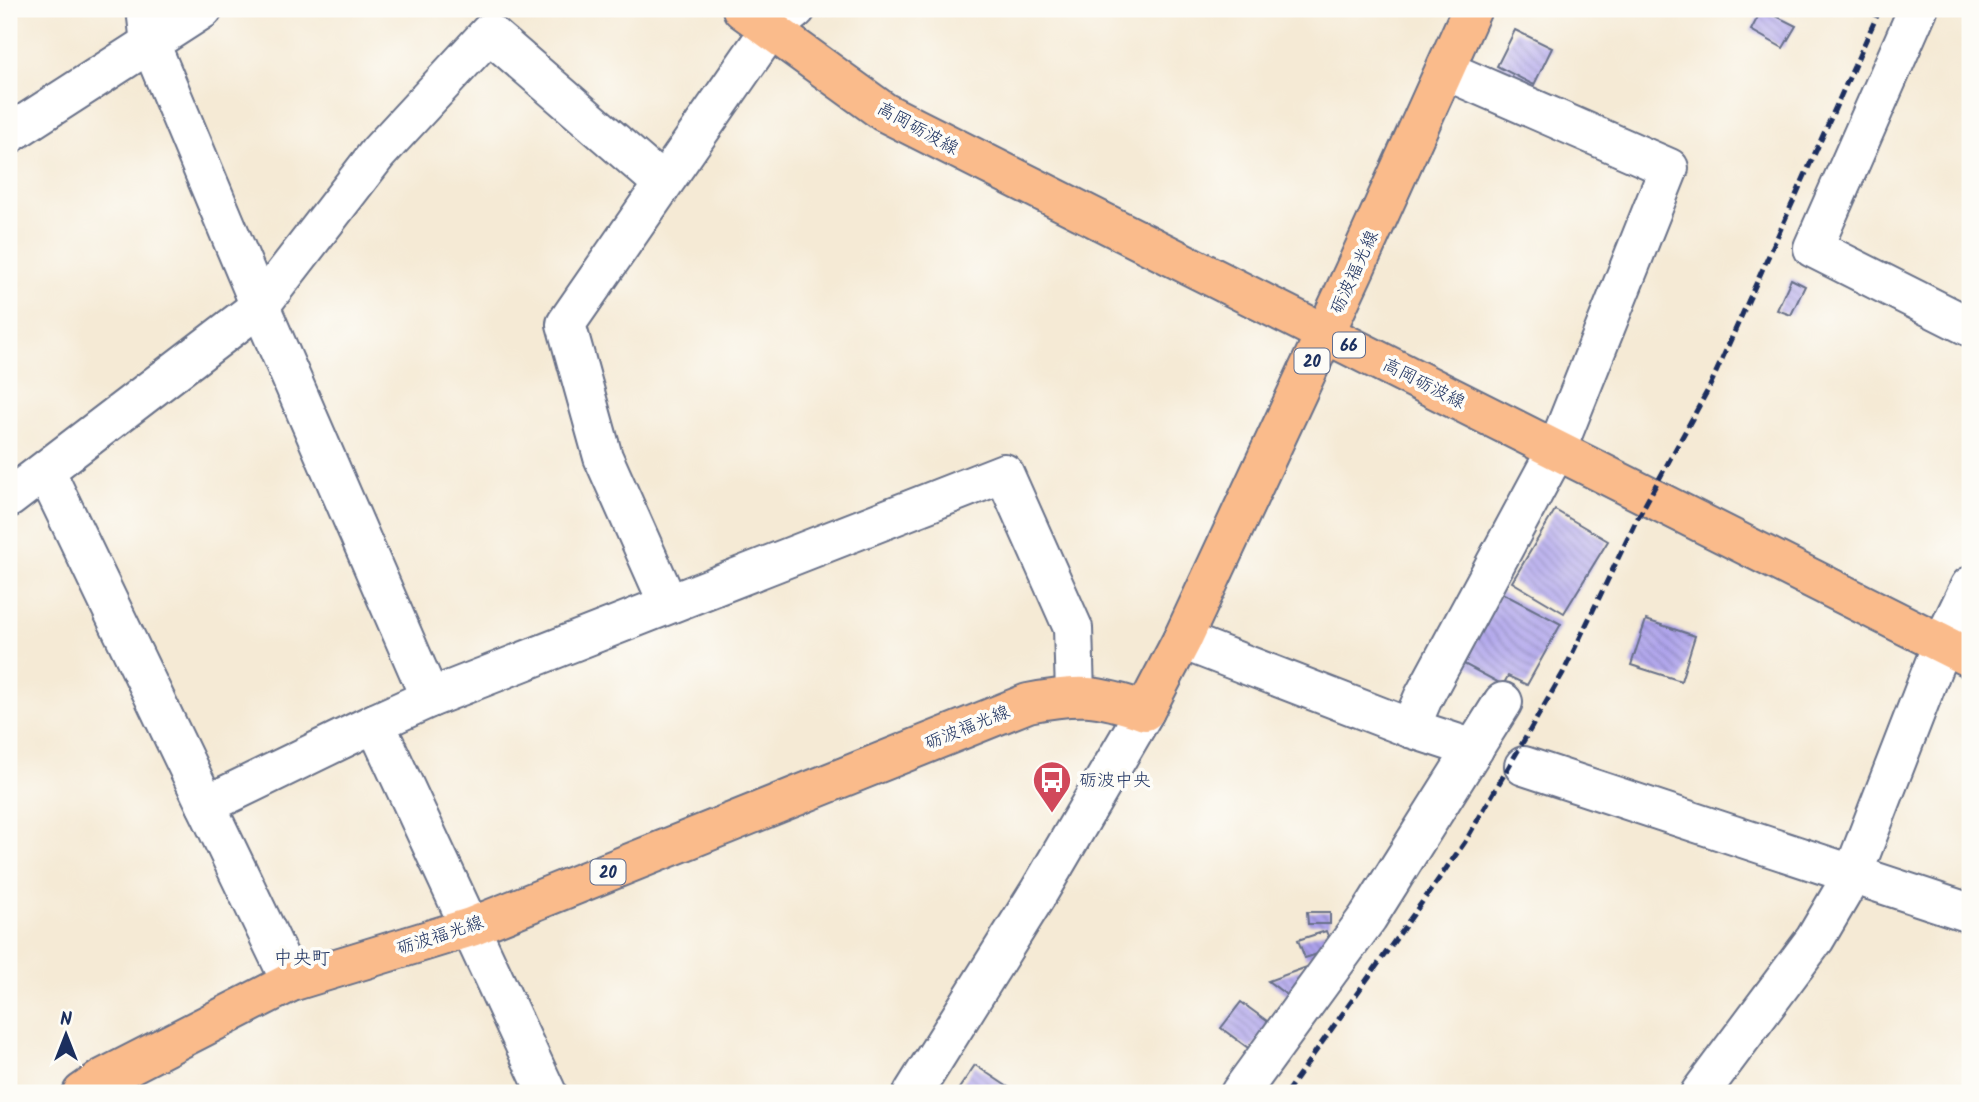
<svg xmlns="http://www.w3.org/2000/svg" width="1979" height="1102" viewBox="0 0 1979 1102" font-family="Kalam,'Klee One',sans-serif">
	<defs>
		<pattern id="building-back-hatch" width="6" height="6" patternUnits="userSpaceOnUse" patternTransform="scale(1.75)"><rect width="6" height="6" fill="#ada2eb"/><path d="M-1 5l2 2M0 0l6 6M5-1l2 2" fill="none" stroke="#8c84c2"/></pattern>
	</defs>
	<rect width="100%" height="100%" fill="#fdfcf7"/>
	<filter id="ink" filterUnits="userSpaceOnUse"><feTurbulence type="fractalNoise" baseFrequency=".0143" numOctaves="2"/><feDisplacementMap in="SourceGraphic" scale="14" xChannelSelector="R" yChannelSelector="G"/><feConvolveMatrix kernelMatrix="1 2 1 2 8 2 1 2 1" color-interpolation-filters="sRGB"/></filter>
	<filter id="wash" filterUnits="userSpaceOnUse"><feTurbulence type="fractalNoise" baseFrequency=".00686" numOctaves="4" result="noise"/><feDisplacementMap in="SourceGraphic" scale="28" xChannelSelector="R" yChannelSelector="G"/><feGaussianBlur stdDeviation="1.57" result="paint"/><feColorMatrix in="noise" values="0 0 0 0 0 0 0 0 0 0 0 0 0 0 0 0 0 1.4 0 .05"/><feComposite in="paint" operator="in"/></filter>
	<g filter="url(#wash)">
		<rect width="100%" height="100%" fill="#f5ead5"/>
		<g id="blocks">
			<g fill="url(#building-back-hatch)">
				<path d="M 1762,9 L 1796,26 L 1783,48 L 1751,30 Z"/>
				<path d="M 1515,30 L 1552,48 L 1534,85 L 1497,66 Z"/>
				<path d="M 1791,279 L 1805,286 L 1791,315 L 1777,310 Z"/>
				<path d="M 1555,510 L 1608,541 L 1564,613 L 1512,582 Z"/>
				<path d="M 1500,592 L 1561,624 L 1527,685 L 1508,676 L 1503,685 L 1464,664 Z"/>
				<path d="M 1646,620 L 1695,636 L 1681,681 L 1631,665 Z"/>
				<path d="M 1307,912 L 1330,912 L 1330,924 L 1308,924 Z"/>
				<path d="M 1326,931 L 1333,949 L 1305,958 L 1298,940 Z"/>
				<path d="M 1307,967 L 1321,978 L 1296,1002 L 1268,981 Z"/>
				<path d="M 1241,1002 L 1271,1024 L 1251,1050 L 1221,1028 Z"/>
				<path d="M 975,1065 L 1017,1093 L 956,1093 Z"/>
			</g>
		</g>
	</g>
	<g filter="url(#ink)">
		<use href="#blocks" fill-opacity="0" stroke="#677088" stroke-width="2"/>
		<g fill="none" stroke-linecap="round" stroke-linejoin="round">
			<g stroke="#677088" stroke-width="42">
				<g id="minor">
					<path d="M 146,9 L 150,43 L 260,306 L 430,698 L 375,723 L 547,1093"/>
					<path d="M 1918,9 L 1813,248 L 1970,327"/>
					<path d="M 9,134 L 203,9"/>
					<path d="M 46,472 L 291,982"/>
					<path d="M 9,498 L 260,306 L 378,153 L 489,33 L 662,183"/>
					<path d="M 668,603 L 603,457 L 566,324 L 769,31 L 796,9"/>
					<path d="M 1182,640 L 1410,728 L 1474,749"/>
					<path d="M 430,698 L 1004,473 L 1073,628 L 1075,694"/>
					<path d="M 1410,728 L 1423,698 L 1556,451 L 1669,168 L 1447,71"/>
					<path d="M 1524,766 L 1970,913"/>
					<path d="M 206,805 L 375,723"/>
					<path d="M 913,1093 L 1040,890 L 1145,711"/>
					<path d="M 1240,1093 L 1368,917 L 1503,702"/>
					<path d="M 1700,1093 L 1815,939 L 1852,876 L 1942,644 L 1970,586"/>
				</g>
			</g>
			<g stroke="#677088" stroke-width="42">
				<g id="major">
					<path d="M 742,9 L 884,112 L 1970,658"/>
					<path d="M 82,1093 L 102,1079 L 291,982 L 471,927 L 1028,703 C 1078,693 1097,694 1145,711 L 1182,640 L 1354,271 L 1472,9"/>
				</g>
			</g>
			<use href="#minor" stroke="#fff" stroke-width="38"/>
			<use href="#major" stroke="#fabb8b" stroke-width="38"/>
			<path stroke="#1b2f5e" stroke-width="5" stroke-dasharray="10 5" stroke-linecap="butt" d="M 1286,1093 L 1465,842 L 1563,673 L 1635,523 L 1709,388 L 1880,9"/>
		</g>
	</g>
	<defs>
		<g id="bus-pin" transform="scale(2.0125)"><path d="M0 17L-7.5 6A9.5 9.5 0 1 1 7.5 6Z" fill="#d1495b" stroke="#fdfcf7"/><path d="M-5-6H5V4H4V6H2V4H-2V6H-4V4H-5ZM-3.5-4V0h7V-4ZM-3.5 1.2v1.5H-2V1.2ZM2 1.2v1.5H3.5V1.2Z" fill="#fff"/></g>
	</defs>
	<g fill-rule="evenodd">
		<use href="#bus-pin" x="1052" y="780"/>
	</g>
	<g text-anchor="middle" stroke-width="7" stroke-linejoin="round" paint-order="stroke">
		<g fill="#fdfcf7" stroke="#5f6c8c" stroke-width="2">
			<rect x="1333" y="332.5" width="32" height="25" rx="5"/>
			<rect x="1294.5" y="348.5" width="35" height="25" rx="5"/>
			<rect x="590.5" y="859.5" width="35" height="25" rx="5"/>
		</g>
		<g font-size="16" font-weight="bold" fill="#1b2f5e">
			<text x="1349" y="351">66</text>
			<text x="1312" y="367">20</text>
			<text x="608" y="878">20</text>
		</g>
		<g font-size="18" fill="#1b2f5e" stroke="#fdfcf7">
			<text transform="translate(918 128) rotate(29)" y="6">高岡砺波線</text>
			<text transform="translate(1354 272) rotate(-65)" y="6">砺波福光線</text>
			<text transform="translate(1424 383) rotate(27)" y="6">高岡砺波線</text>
			<text transform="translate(967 727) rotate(-22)" y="6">砺波福光線</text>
			<text transform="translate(440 935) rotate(-18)" y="6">砺波福光線</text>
		</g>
		<g font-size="18" fill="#1b2f5e" stroke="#fdfcf7" text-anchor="start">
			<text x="1079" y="786">砺波中央</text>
		</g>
		<g font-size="19" fill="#1b2f5e" stroke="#fdfcf7">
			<text x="302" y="964">中央町</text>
		</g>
	</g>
	<rect width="1979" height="1102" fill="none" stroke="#fdfcf7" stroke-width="35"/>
	<g transform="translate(66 1035)" stroke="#fdfcf7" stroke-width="5" paint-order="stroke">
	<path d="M0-5L12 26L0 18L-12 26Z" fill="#1b2f5e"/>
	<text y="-10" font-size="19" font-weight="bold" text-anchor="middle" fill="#1b2f5e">N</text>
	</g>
</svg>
